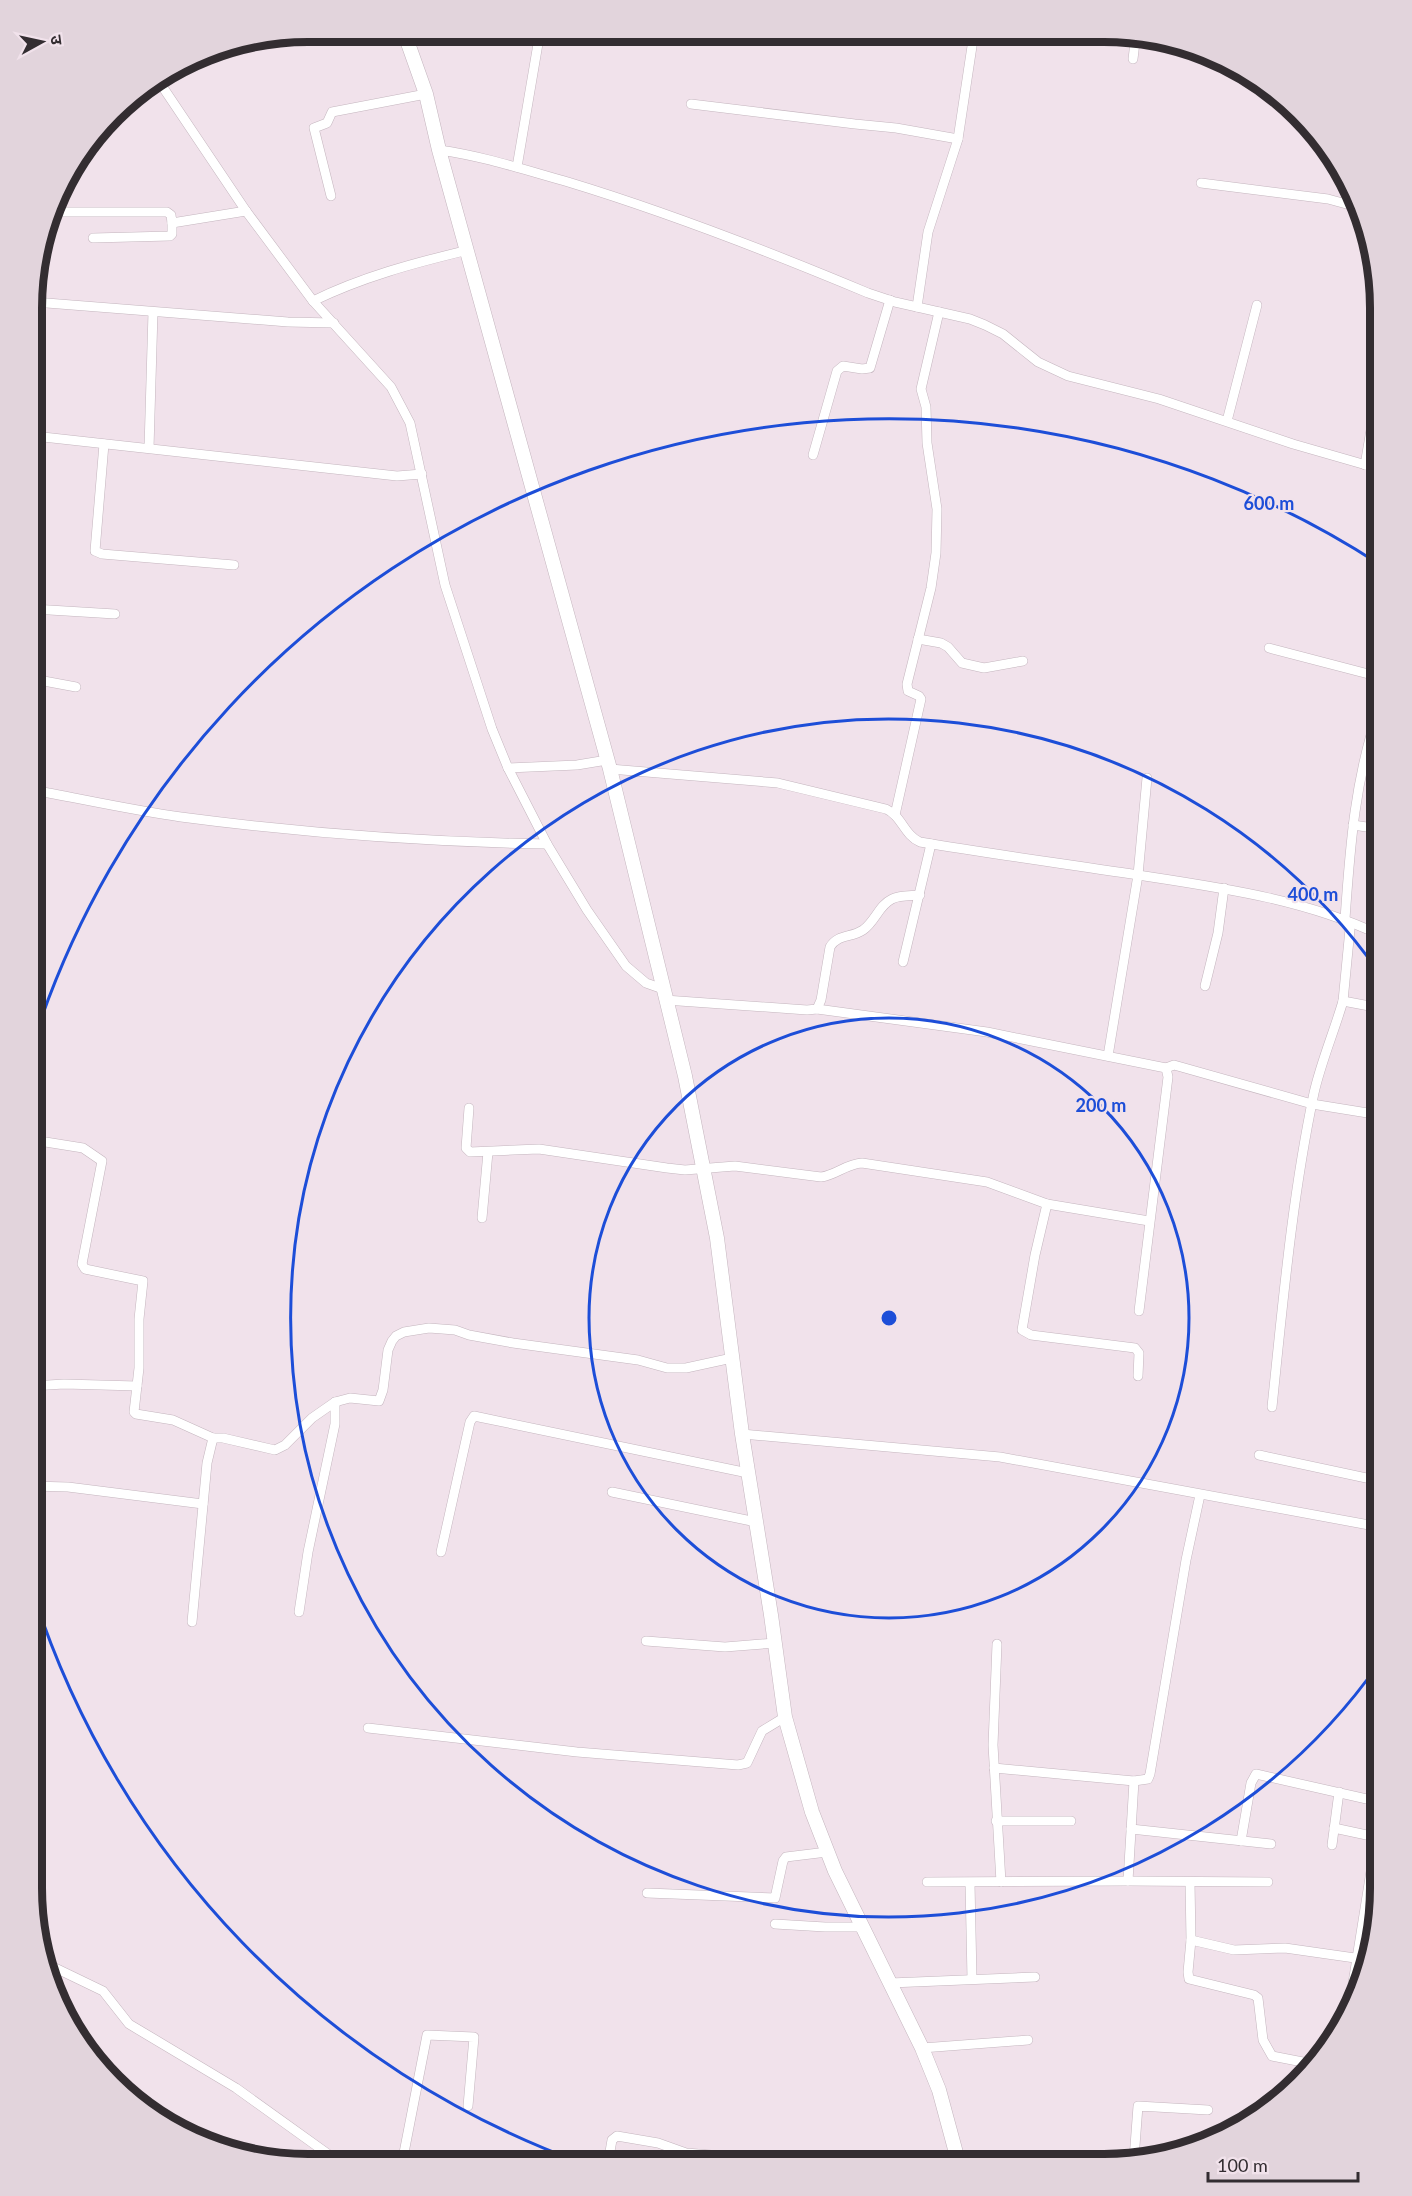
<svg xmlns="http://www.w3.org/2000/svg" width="1412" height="2196" viewBox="0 0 1412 2196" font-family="Lato,'Noto Sans Devanagari',sans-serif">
	<rect width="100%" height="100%" fill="#f1e2eb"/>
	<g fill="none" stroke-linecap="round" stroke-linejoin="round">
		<g stroke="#c4b5be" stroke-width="10">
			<g id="minor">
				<path d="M 1133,59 L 1136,34"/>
				<path d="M 158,80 L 246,211 L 313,301 L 391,387 L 410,423 L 445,585 L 492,729 L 508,768 L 547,844 L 587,910 L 626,966 L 646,983 L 663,989"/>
				<path d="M 691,104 L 855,124 L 896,128 L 958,139"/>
				<path d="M 439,150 C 483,156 525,170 568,182 C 670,213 770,252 868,293 L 895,302 L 970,319 L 985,325 L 1003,334 L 1038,362 L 1068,376 L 1159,399 L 1293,444 L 1380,469"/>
				<path d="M 517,167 L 540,32"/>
				<path d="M 1201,183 L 1328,199 L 1361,208"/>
				<path d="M 331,196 L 314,128 L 327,123 L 332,112 L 426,94"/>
				<path d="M 52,212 L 167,212 L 171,215 L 172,223 L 246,211"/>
				<path d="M 93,238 L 170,236 L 172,234 L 172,223"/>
				<path d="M 313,301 C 362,277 414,263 468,250"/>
				<path d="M 34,302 L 288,322 L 334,323"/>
				<path d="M 917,307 L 928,232 L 958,139 L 974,33"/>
				<path d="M 1227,421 L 1257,305"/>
				<path d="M 34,436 L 397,476 L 422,474"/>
				<path d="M 104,444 L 95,551 L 102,554 L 234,565"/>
				<path d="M 149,448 L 153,312"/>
				<path d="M 813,455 L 837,371 L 843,366 L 862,369 L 870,368 L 890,300"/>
				<path d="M 1365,465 L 1380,377"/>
				<path d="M 33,609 L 115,614"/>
				<path d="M 918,639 L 941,643 L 948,647 L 962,663 L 984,668 L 1023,661"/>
				<path d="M 1269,648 L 1380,677"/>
				<path d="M 33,679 L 76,687"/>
				<path d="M 33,765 L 41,682"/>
				<path d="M 508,768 L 577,765 L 607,760"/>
				<path d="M 610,769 L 778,783 L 886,809 C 902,816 904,835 920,842 C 997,855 1074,865 1151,877 C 1230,889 1308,901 1380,935"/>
				<path d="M 33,790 C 82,799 131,810 181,817 C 302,833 425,842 547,844"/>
				<path d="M 895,815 L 921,699 L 919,696 L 908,691 L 907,684 L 931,588 L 936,553 L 937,509 L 927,443 L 926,407 L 921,389 L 939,312"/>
				<path d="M 1353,825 L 1380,829"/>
				<path d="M 903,962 L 931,844"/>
				<path d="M 1205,986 L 1218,933 L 1224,888"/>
				<path d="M 665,1000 L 807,1010 L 817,1009 L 821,1000 L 830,947 C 838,934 851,938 863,930 C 875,922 879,905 892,899 C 900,895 911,896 920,895"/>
				<path d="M 1343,1001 L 1350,929 L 1345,919 C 1350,847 1355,776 1380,707"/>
				<path d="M 817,1009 L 987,1032 L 1166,1068 L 1168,1077 L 1139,1311"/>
				<path d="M 1108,1056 L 1138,875 L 1147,778"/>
				<path d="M 1166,1068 L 1174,1065 L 1312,1104 L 1380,1115"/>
				<path d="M 469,1108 L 466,1148 L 470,1152 L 539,1149 L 667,1168 L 685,1170 L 735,1166 L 821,1177 C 836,1175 846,1164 862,1163 L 987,1182 L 1047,1204 L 1149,1221"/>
				<path d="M 33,1140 L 83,1148 L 102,1161 L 82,1264 L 85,1269 L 143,1281 L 139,1319 L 139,1368 L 134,1412 L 136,1414 L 173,1420 L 213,1438 L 223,1438 L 275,1450 L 285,1445 L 312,1418 L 335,1402 L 350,1398 L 379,1401 L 383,1390 L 388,1350 L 392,1341 L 396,1336 L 404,1332 L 429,1328 L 455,1330 L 469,1335 L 513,1343 L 638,1360 L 667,1368 L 686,1368 L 732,1358"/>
				<path d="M 1047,1204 L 1035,1255 L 1022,1330 L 1031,1335 L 1135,1348 L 1139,1353 L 1138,1376"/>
				<path d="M 482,1218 L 488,1152"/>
				<path d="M 32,1386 L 64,1384 L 137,1386"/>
				<path d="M 1272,1407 C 1283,1302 1292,1197 1314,1093 C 1321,1062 1334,1032 1343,1001 L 1380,1008"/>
				<path d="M 742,1434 L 1000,1457 L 1380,1527"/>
				<path d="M 1259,1455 L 1371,1479 L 1380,1483"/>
				<path d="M 32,1486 L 68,1487 L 203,1504"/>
				<path d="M 612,1492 L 756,1522"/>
				<path d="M 441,1552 L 470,1422 L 474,1416 L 748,1473"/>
				<path d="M 299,1612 L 308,1552 L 335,1424 L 335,1402"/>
				<path d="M 192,1622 L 207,1463 L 213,1438"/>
				<path d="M 646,1641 L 725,1647 L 775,1643"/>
				<path d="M 997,1644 L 993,1745 L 1001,1882"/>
				<path d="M 368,1728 L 577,1752 L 738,1765 L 747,1763 L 762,1731 L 785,1717"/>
				<path d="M 994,1768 L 1134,1781 L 1148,1779 L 1150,1774 L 1186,1560 L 1200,1495"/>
				<path d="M 996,1821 L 1071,1821"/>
				<path d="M 1334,1828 L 1376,1837 L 1380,1836"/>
				<path d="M 1131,1829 L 1271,1844"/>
				<path d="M 1241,1841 L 1251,1783 L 1256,1774 L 1380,1802"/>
				<path d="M 1332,1845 L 1339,1792"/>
				<path d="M 1128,1881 L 1134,1781"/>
				<path d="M 927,1882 L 1128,1881 L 1268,1882"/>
				<path d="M 1190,1882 L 1191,1940 L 1188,1972 L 1189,1979 L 1254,1995 L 1258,1998 L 1263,2040 L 1272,2056 L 1313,2064"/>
				<path d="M 970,1883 L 972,1979"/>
				<path d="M 647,1893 L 775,1898 L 783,1861 L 786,1857 L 827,1852"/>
				<path d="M 775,1924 L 825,1927 L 863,1927"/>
				<path d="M 1191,1940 L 1234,1950 L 1285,1948 L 1369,1960"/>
				<path d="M 47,1964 L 103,1991 L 129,2024 L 236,2088 L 339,2162"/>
				<path d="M 890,1983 L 1035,1977"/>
				<path d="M 1348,2014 L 1372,1865"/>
				<path d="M 922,2048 L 1028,2040"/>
				<path d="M 1134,2159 L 1138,2106 L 1208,2110"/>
				<path d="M 402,2163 L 427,2035 L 474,2037 L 468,2106"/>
				<path d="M 608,2163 L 612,2140 L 617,2136 L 658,2143 L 686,2153 L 749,2158 L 775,2164"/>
				<path d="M 796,2164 L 799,2164"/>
			</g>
		</g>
		<g stroke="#c4b5be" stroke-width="15">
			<path id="primary" d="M 404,32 L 426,94 L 439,150 L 610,769 L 685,1076 L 717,1238 L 742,1434 L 771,1615 L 785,1717 L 812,1812 L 835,1871 L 922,2048 L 939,2090 L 959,2164"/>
		</g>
		<use href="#minor" stroke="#fff" stroke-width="9"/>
		<use href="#primary" stroke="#fff" stroke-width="14"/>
	</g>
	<g fill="none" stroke="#1d4ed8" stroke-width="3">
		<circle cx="889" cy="1318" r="300"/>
		<path d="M1380 1662A599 599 0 1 1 1380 974"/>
		<path d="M582 2163A899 899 0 0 1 34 1596M34 1040A899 899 0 0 1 1379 564"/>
	</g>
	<path d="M0 0H1412V2196H0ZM308 42H1104A266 266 0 0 1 1370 308V1888A266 266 0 0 1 1104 2154H308A266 266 0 0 1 42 1888V308A266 266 0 0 1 308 42Z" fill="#e2d4dc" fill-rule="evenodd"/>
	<path fill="none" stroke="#332d31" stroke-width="8" d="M308 42H1104A266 266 0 0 1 1370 308V1888A266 266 0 0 1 1104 2154H308A266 266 0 0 1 42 1888V308A266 266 0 0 1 308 42Z"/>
	<circle cx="889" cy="1318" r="9" fill="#1d4ed8" stroke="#f1e2eb" stroke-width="3"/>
	<g font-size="18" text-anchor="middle" font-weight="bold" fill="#1d4ed8" stroke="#f1e2eb" stroke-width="4.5" stroke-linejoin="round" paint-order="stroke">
		<text x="1269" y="510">600 m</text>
		<text x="1313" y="901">400 m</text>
		<text x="1101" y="1112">200 m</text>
	</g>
	<g transform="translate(42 42) rotate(82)" stroke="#f1e2eb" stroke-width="4.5" paint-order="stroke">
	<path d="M0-4.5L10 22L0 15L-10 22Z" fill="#332d31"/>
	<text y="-9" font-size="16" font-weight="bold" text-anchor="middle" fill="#332d31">उ</text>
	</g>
	<path d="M1208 2172v9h150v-9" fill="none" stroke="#332d31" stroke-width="3"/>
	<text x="1217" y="2172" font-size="18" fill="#332d31" stroke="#f1e2eb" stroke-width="4.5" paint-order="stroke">100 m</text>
</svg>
